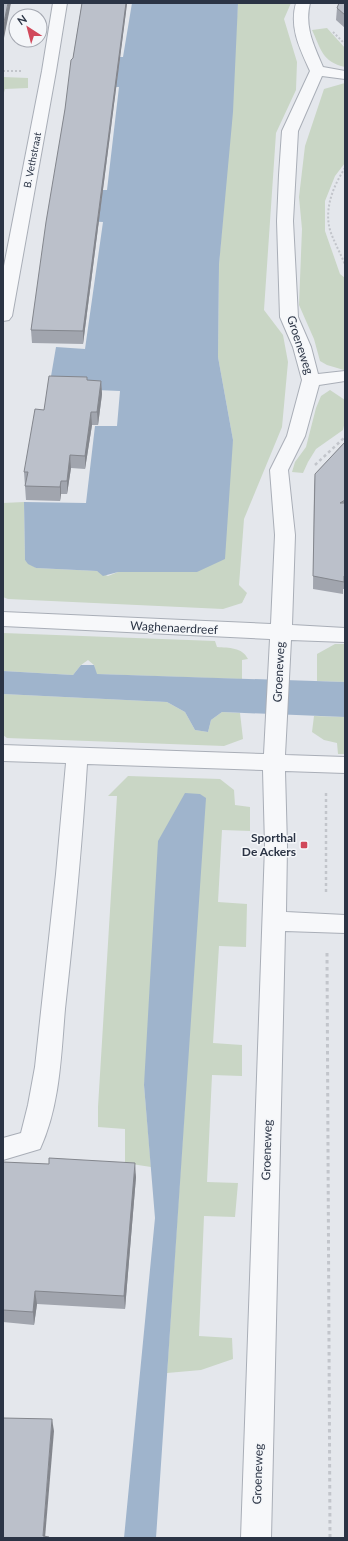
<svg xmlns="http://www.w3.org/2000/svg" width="348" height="1541" viewBox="0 0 348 1541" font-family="Lato,sans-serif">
	<rect width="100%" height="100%" fill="#e4e7ec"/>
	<g fill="#c9d6c5">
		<path d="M 238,3 L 291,3 L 284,19 L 297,62 L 296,90 L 276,133 L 264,310 L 283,335 L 288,362 L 282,427 L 244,519 L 239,585 L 247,593 L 242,603 L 223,609 L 8,599 L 3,597 L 3,503 L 24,502 L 25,560 L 36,568 L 97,571 L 108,576 L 118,572 L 197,572 L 233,440 L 218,357 L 219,265 Z"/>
		<path d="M 327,28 L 345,48 L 345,67 C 322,62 321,49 312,30 Z"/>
		<path d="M 3,77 L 28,78 L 28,88 L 5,89 L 3,96 Z"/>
		<path d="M 345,83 L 345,163 L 335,176 L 325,201 L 325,231 L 340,274 L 345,278 L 344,370 L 327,365 L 320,361 L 314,339 L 299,305 L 302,229 L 299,197 L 305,146 L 324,89 Z"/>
		<path d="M 330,390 L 345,400 L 345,421 L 343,430 L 316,449 L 308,462 L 303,473 L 292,472 L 295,462 L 306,447 L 316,408 L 321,396 Z"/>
		<path d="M 3,633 L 215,641 L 217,647 C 229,648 242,647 248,659 L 242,660 L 242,679 L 96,674 L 94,665 L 88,660 L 81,665 L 73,675 L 3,671 Z"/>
		<path d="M 335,644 L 345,644 L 345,682 L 317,681 L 317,654 Z"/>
		<path d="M 3,694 L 167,702 L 185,712 L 195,730 L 208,732 L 211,720 L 222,712 L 240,713 L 243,739 L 224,746 L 7,738 L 3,735 Z"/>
		<path d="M 314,716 L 345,717 L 345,754 L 338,754 L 337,743 L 324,740 L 312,732 Z"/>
		<path d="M 128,776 L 220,779 L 234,790 L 235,805 L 250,807 L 250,831 L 222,830 L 218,902 L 247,904 L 246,947 L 219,946 L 213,1043 L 242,1045 L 242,1076 L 212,1075 L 207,1182 L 238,1183 L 235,1217 L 204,1216 L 199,1336 L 232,1338 L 233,1359 L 201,1370 L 167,1373 L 205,798 L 199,794 L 144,1085 L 151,1167 L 125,1163 L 125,1129 L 98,1127 L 98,1107 L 117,796 L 108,796 Z"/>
	</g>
	<g fill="#9fb4cc">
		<path d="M 132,3 L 238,3 L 233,112 L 219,265 L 218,357 L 233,440 L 225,559 L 197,572 L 118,572 L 103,576 L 97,571 L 36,568 L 28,564 L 25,560 L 24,502 L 86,503 L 95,426 L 117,426 L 120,391 L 49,388 L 56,347 L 85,349 L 103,222 L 64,220 L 70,190 L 107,190 L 119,87 L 89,86 L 91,56 L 123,57 Z"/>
		<path d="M 81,665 L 94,665 L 97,674 L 345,682 L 345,717 L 222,712 L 211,720 L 208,732 L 195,730 L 185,712 L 167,702 L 3,694 L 3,671 L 73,675 Z"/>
		<path d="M 185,793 L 200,794 L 206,798 L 156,1538 L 124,1538 L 155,1218 L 144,1085 L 158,841 Z"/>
	</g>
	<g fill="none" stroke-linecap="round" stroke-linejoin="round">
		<g stroke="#a9aeb7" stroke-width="2">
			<g id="minor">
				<path d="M 53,3 L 67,3 L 56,71 L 12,316 L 9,320 L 3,321 L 3,271 L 42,71 Z"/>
				<path d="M 296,3 L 310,3 C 304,27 314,46 323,67 L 345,71 L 345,79 L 322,76 L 298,131 L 293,221 L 298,317 L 311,347 L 318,374 L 345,371 L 345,381 L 319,385 L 305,436 L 288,470 L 295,535 L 292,625 L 345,628 L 345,642 L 291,640 L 285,755 L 345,757 L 345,773 L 285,771 L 287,846 L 286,912 L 345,915 L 345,933 L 285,931 L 271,1538 L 241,1538 L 265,846 L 263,770 L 87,764 C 82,846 74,928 65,1009 C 61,1055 60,1106 40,1149 L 3,1160 L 3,1138 L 21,1133 L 28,1105 L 35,1067 L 56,874 L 66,763 L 3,761 L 3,745 L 264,754 L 270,639 L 3,626 L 3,612 L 271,624 L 275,535 L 270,470 L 287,436 L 302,380 L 293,347 L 280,317 L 277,221 L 279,175 L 282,131 L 310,71 C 300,49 289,28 296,3 Z"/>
			</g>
		</g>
		<g stroke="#c2c5cb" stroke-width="2" stroke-dasharray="2 2" stroke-linecap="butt">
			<path d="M 333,32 L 345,44"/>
			<path d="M 3,71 L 21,71"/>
			<path d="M 345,168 C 333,186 323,211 331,233 C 335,244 341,254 345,265"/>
		</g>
		<g stroke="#c2c5cb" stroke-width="2.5" stroke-dasharray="3 3" stroke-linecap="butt">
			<path d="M 315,465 L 345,437"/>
			<path d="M 326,793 L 326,894"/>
		</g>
		<path stroke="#c2c5cb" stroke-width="3" stroke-dasharray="3.5 3.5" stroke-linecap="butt" d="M 327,953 L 330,1538"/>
		<use href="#minor" fill="#f7f8fa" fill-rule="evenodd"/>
	</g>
	<g fill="#a1a5ae">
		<path d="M 82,3 L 127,3 L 83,344 L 32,343 L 31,330 L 73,58 Z"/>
		<path d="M 345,3 L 345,28 L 336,20 L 337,8 Z"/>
		<path d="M 87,380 L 101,381 L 102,394 L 98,425 L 92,425 L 85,469 L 71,468 L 67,494 L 61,494 L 60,501 L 26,500 L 24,472 L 44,410 Z"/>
		<path d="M 345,442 L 345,589 L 343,589 L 343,594 L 313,589 L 314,487 L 315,474 Z"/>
		<path d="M 3,1162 L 136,1177 L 125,1309 L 37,1304 L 34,1325 L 3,1322 Z"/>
	</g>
	<g fill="#83868d">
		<path d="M 8,3 L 11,3 L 3,43 L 3,27 Z"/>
		<path d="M 126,3 L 127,3 L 126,12 L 83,344 L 83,331 Z"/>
		<path d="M 101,381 L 102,394 L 98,425 L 97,412 Z"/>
		<path d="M 91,412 L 92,425 L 85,469 L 85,456 Z"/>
		<path d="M 70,455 L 71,468 L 67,494 L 67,481 Z"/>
		<path d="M 61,481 L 61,494 L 60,501 L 60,487 Z"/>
		<path d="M 135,1163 L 136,1177 L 125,1309 L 124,1296 Z"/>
		<path d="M 35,1291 L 37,1304 L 34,1325 L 33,1312 Z"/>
		<path d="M 52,1419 L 54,1431 L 45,1538 L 43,1536 Z"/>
	</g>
	<g fill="#bbc0ca" stroke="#83868d">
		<path d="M 3,3 L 8,3 L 3,27 Z"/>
		<path d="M 82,3 L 126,3 L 83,331 L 31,330 L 46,222 L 65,109 L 71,60 L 73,58 Z"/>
		<path d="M 339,3 L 345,3 L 345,15 L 337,8 Z"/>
		<path d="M 49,376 L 87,377 L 87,380 L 101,381 L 97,412 L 91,412 L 85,456 L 70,455 L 67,481 L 61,481 L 60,487 L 25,486 L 28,472 L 24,472 L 35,409 L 44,410 Z"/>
		<path d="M 345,442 L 345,500 L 340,503 L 345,503 L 345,576 L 344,576 L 344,582 L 313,576 L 315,474 Z"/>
		<path d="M 49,1158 L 135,1163 L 124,1296 L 35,1291 L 33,1312 L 3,1310 L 3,1162 L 49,1164 Z"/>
		<path d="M 3,1418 L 52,1419 L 43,1536 L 49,1537 L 49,1538 L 3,1538 Z"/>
	</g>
	<rect fill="#d1495b" stroke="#f4f6f9" stroke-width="1.5" x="300" y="841" width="8" height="8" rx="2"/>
	<g text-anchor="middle" stroke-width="3" stroke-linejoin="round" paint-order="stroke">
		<g font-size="10" fill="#2b3445" stroke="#f4f6f9">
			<text transform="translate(32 160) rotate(-79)" y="4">B. Vethstraat</text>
		</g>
		<g font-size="12" fill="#2b3445" stroke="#f4f6f9">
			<text transform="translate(300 345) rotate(72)" y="4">Groeneweg</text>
			<text transform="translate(174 628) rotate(3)" y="4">Waghenaerdreef</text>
			<text transform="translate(279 672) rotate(-87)" y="4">Groeneweg</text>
			<text transform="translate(267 1150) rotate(-88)" y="4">Groeneweg</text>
			<text transform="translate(258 1474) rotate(-88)" y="4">Groeneweg</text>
		</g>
		<g font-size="12" font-weight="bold" fill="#2b3445" stroke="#f4f6f9" text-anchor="end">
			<text x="296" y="842">Sporthal<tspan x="296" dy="14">De Ackers</tspan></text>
		</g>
	</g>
	<rect width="348" height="1541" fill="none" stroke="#2b3445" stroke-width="8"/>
	<g transform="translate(28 28) rotate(324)"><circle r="19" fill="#f4f6f9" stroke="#a4a8b1"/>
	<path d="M0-3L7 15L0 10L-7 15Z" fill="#d1495b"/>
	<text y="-6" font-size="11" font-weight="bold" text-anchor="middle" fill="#2b3445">N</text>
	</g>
</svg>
